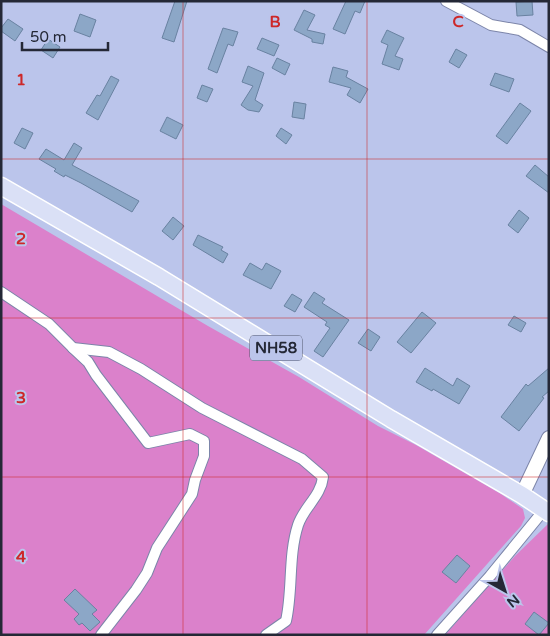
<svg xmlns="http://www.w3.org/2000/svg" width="550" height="636" viewBox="0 0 550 636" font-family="'Varela Round',sans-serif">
	<rect width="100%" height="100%" fill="#bbc5eb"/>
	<g fill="#db81cb">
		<path d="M 1,204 L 208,326 L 299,377 L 378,426 L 416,445 L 501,494 L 523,509 L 525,518 L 521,526 L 424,635 L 1,635 Z"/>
		<path d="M 549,523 L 549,635 L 445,635 L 515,556 Z"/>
	</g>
	<g fill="#8ca7c7" stroke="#6982a1">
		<path d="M 175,1 L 187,1 L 174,42 L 162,38 Z"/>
		<path d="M 346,1 L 365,1 L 360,13 L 355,11 L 345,34 L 333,29 Z"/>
		<path d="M 532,1 L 533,15 L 517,16 L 516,2 Z"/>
		<path d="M 304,10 L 315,15 L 307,30 L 325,34 L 323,44 L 312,42 L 312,39 L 294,30 Z"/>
		<path d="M 80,14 L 96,20 L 90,37 L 74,31 Z"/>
		<path d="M 8,19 L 23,29 L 15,41 L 1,31 L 1,28 Z"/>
		<path d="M 223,28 L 238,32 L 233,46 L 228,44 L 217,73 L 208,69 Z"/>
		<path d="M 387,30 L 404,38 L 395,56 L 403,59 L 399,70 L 382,64 L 388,45 L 381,42 Z"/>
		<path d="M 262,38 L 279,45 L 274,56 L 257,49 Z"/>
		<path d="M 48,39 L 60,47 L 53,58 L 41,50 Z"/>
		<path d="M 456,49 L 467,55 L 459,68 L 449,62 Z"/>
		<path d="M 277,58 L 290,64 L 285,75 L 272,68 Z"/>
		<path d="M 248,66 L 264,73 L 255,100 L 263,105 L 259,112 L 248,110 L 241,105 L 253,86 L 242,82 Z"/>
		<path d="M 333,67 L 348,71 L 346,77 L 368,89 L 360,103 L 347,95 L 351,88 L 329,82 Z"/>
		<path d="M 495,73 L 514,79 L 509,92 L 490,85 Z"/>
		<path d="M 111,76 L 119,80 L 98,120 L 86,113 L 97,95 L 100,96 Z"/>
		<path d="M 202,85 L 213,89 L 207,102 L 197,98 Z"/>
		<path d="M 294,102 L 306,104 L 304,119 L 292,117 Z"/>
		<path d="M 520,103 L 531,111 L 507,144 L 496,136 Z"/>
		<path d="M 167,117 L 183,125 L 176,139 L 160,131 Z"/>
		<path d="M 22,128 L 33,133 L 25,149 L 14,143 Z"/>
		<path d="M 281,128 L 292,135 L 286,144 L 276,136 Z"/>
		<path d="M 74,143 L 82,148 L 72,165 L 139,201 L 132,212 L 81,183 L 65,175 L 64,177 L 54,171 L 56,169 L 39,159 L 46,149 L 64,160 Z"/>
		<path d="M 535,165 L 549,177 L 549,193 L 526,176 Z"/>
		<path d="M 519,210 L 529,218 L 518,233 L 508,225 Z"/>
		<path d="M 173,217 L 184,226 L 173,240 L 162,231 Z"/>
		<path d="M 198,235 L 223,247 L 221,250 L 228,254 L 223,263 L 193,245 Z"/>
		<path d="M 250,263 L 262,270 L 266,263 L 281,271 L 271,289 L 243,275 Z"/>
		<path d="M 314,292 L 325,299 L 322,303 L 349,320 L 323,357 L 314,351 L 330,328 L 325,325 L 327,322 L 304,307 Z"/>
		<path d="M 292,294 L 302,300 L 295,312 L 284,306 Z"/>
		<path d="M 422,312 L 436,323 L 411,353 L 397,342 Z"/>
		<path d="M 514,316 L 526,323 L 521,332 L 508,325 Z"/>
		<path d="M 368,329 L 380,337 L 371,351 L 358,343 Z"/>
		<path d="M 425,368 L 453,386 L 457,378 L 470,386 L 459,404 L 433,389 L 432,391 L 416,382 Z"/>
		<path d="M 549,368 L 549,391 L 542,397 L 544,398 L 519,431 L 501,417 L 526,384 L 528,386 Z"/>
		<path d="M 457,555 L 470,566 L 456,583 L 442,572 Z"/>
		<path d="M 75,589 L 97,610 L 92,614 L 100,622 L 90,631 L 82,623 L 79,625 L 74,619 L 79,614 L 64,600 Z"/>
		<path d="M 534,612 L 549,623 L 539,635 L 525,624 Z"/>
	</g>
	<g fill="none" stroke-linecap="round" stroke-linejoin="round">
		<g stroke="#7c85a9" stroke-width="12">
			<g id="minor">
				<path d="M 446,1 L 491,25 L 520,30 L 549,47"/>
				<path d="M 1,292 L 49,324 L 73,348 L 109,352 L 141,369 L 202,408 L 302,459 L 323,477 C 321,496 304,507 298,525 C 288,556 293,590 286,621 L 266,635"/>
				<path d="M 73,348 L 88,362 L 96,375 L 148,443 L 190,434 L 204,441 L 204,456 L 195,480 L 192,494 L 157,548 L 147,573 L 136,590 L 101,635"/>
				<path d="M 437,635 L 490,576 L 544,510"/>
			</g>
		</g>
		<g stroke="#7c85a9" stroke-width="16">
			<path id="tertiary" d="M 522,495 L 549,438"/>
		</g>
		<g stroke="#fff" stroke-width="19">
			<path id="primary" d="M 1,186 L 159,277 L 391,419 L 522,495 L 549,513"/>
		</g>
		<use href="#minor" stroke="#fff" stroke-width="10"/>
		<use href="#tertiary" stroke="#fff" stroke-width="14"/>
		<use href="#primary" stroke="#dae0f6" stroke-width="16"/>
	</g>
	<path fill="none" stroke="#cd2829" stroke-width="1" stroke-opacity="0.55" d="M 183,1 L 183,635M 367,1 L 367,635M 1,159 L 549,159M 1,318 L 549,318M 1,477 L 549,477"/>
	<g text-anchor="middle" stroke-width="4" stroke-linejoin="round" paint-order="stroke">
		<rect fill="#bbc5eb" stroke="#51576c" stroke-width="1" x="250" y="335.5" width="52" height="25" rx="4"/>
		<g font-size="15" font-weight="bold" fill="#242836">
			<text x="276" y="353">NH58</text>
		</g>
	</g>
	<g font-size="16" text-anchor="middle" font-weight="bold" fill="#cd2829" stroke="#bbc5eb" stroke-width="4" stroke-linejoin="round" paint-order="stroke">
		<text x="275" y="27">B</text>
		<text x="458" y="27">C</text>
		<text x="21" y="85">1</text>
		<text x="21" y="244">2</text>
		<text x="21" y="403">3</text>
		<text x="21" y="562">4</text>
	</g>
	<rect width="550" height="636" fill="none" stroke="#242836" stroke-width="5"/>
	<g transform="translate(505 591) rotate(141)" stroke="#bbc5eb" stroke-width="4" paint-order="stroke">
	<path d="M0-4L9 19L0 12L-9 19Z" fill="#242836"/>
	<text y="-8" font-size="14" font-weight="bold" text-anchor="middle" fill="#242836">N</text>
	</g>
	<path d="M22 42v8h86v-8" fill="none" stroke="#242836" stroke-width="2.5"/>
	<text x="30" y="42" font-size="15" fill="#242836" stroke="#bbc5eb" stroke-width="4" paint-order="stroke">50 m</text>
</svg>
